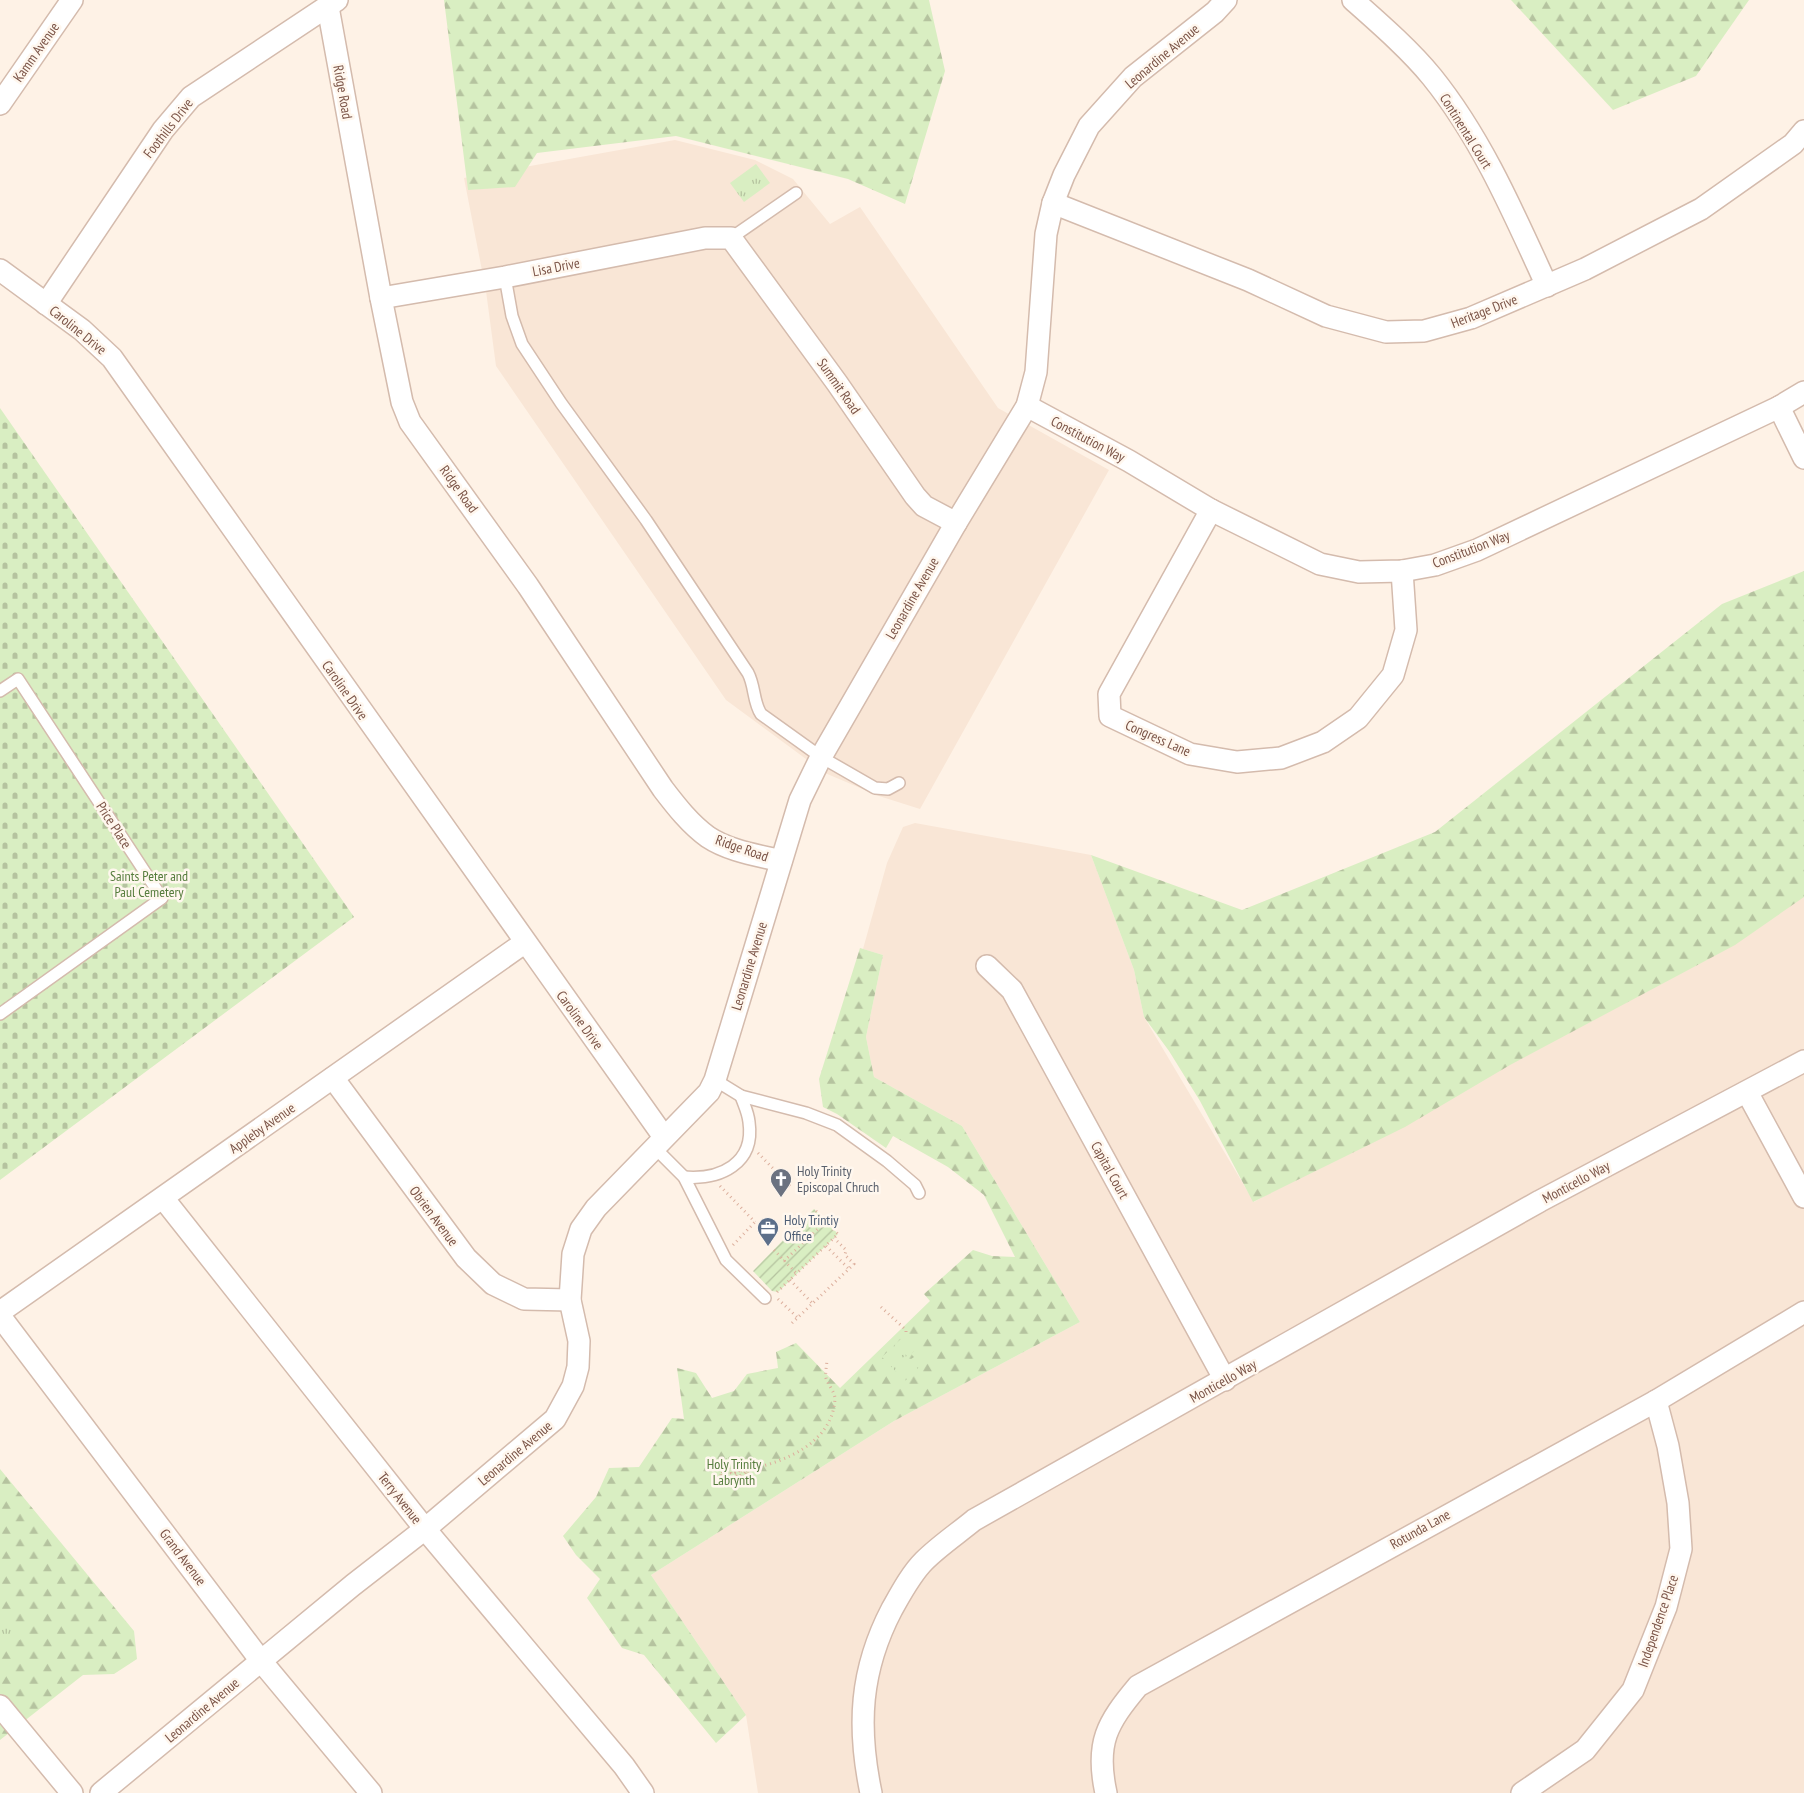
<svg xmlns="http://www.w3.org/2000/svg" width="1804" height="1793" viewBox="0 0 1804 1793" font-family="'PT Sans Narrow',sans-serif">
	<defs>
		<pattern id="forest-firs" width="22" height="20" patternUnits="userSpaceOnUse" patternTransform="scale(1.25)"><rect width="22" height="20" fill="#d9eec2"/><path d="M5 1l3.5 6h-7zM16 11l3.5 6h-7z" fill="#b5c39f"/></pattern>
		<pattern id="cemetery-stones" width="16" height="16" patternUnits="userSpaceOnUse" patternTransform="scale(1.25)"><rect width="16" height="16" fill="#d9eec2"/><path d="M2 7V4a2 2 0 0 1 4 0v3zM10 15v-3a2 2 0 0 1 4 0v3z" fill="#b5c39f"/></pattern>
		<pattern id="park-tufts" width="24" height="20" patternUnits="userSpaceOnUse" patternTransform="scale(1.25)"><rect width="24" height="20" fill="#d9eec2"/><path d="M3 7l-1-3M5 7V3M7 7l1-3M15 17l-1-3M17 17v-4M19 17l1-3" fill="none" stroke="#b5c39f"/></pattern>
		<pattern id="garden-furrows" width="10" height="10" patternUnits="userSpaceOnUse" patternTransform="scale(1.25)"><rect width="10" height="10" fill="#d9eec2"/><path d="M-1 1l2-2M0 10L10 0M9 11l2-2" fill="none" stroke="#b5c39f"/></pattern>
	</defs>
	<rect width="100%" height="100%" fill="#fef2e6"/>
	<g fill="#f9e6d6">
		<path d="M 675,140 L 755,160 L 793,179 L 830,224 L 860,207 L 998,408 L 1109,470 L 920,809 L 879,796 L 825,773 L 726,700 L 496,366 L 486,291 L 464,178 Z"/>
		<path d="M 915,823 L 1091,855 L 1134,970 L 1144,1017 L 1254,1202 L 1804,890 L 1804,1793 L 758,1793 L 746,1715 L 651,1575 L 894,1421 L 1080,1322 L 962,1126 L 874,1077 L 866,1037 L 883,955 L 863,949 L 887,863 L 903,827 Z"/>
	</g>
	<g fill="url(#forest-firs)">
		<path d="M 444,0 L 929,0 L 945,71 L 905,204 L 848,179 L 676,136 L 537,153 L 515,187 L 468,190 Z"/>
		<path d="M 1511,0 L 1749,0 L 1696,76 L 1613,110 Z"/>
		<path d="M 1804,571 L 1804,897 L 1735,945 L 1510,1065 L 1405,1127 L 1253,1202 L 1200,1101 L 1169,1051 L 1144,1017 L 1134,970 L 1091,855 L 1242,910 L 1435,832 L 1722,604 Z"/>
		<path d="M 860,948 L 883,955 L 866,1037 L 874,1077 L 962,1126 L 1080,1322 L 894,1421 L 651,1575 L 746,1715 L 716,1743 L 644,1655 L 622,1648 L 587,1598 L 600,1579 L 576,1555 L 563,1536 L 596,1497 L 609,1468 L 639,1467 L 672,1418 L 684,1419 L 677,1368 L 696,1373 L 712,1398 L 734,1391 L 747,1374 L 778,1368 L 776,1352 L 796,1343 L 840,1388 L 930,1301 L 924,1294 L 973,1250 L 992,1256 L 1015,1257 L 984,1195 L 948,1167 L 893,1136 L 886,1148 L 837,1114 L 823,1107 L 819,1079 Z"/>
		<path d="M 0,1469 L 134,1631 L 137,1659 L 114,1674 L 83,1675 L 0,1740 Z"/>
	</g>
	<path fill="url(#cemetery-stones)" d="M 0,408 L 354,917 L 0,1180 Z"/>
	<g fill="url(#park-tufts)" fill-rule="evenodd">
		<path d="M 756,164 L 770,183 L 744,202 L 730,183 Z"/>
		<path d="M 905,1335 L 928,1358 L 905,1381 L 882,1357 ZM 904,1349 L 908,1353 L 912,1350 L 914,1351 L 911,1354 L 914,1357 L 906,1363 L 901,1358 L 907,1356 L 902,1351 Z"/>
		<circle cx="734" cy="1472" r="16"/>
		<path d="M 0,1606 L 21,1639 L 0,1652 Z"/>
	</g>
	<path fill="url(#garden-furrows)" d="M 814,1209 L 838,1234 L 778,1292 L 772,1291 L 753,1271 L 791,1232 L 795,1236 L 808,1223 L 804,1219 Z"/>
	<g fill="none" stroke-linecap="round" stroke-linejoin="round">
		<g stroke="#d4bbad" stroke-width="14">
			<g id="service">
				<path d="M 731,238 L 796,193"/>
				<path d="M 505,277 L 512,316 L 522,344 L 561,403 L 646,520 L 748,673 C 755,686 753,702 761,714 L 821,757 L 875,788 L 888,789 L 899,783"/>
				<path d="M 0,691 L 18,679 L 162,898 L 0,1014"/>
				<path d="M 715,1080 L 741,1096 L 806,1113 L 837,1125 L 887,1161 L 915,1185 L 919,1193"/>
				<path d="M 654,1147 L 684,1177 L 726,1260 L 765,1298"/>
				<path d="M 684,1177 C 720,1180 755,1164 749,1122 C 748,1112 744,1105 741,1096"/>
			</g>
		</g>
		<g stroke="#d4bbad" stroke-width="24">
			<g id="minor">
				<path d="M 1353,0 C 1379,23 1410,50 1432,77 C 1482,139 1514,214 1547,286"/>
				<path d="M 328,7 L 381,298 L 402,402 L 410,422 L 528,586 L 663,789 C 676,806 690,824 708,837 C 729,851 757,855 781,861"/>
				<path d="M 0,104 L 72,0"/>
				<path d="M 1053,203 L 1248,280 L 1326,316 L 1386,332 L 1424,331 L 1471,318 L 1585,269 L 1701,209 L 1793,144 L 1804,131"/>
				<path d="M 0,270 L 82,330 L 112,358 L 664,1137"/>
				<path d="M 381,298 L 505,277 L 705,238 L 731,238 L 837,383 L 915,496 L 924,506 L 956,523"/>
				<path d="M 46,304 L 163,130 L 191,97 L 337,0"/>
				<path d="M 1027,406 L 1129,461 L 1211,510 L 1320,564 L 1359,572 L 1402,571 L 1435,565 L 1477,550 L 1779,407 L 1804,392"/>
				<path d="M 1779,407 L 1804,458"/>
				<path d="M 1211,510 L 1109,694 L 1110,716 L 1190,754 L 1237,762 L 1281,758 L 1323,742 L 1358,718 L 1393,675 L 1406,630 L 1402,571"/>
				<path d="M 987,966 L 1012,990 L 1225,1380"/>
				<path d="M 333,1078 L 466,1258 L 493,1284 L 524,1299 L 570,1300"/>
				<path d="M 1747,1092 L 1804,1197"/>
				<path d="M 163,1198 L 425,1529 L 624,1766 L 643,1793"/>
				<path d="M 0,1312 L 524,943"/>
				<path d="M 0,1316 L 261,1661 L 371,1793"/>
				<path d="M 0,1706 L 72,1793"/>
				<path d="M 101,1793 L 353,1585 L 425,1529 L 555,1419 L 573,1386 L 578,1367 L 579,1341 L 570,1300 L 573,1254 L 581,1229 L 596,1208 L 709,1092 L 715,1080 L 800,800 L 821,757 L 956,523 L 1027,406 L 1036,372 L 1046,234 L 1053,203 L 1064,175 L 1089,126 L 1133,77 L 1215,12 L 1226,0"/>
				<path d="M 871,1793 C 857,1726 860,1670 892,1609 C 901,1593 911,1574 924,1561 C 939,1546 957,1534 974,1520 L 1540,1201 L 1804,1061"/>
				<path d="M 1106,1793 C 1095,1743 1107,1723 1138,1686 L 1656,1401 L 1804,1312"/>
				<path d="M 1522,1793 L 1585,1750 L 1633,1690 L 1666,1607 L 1681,1549 L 1678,1503 L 1668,1446 L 1656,1401"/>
			</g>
		</g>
		<g stroke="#dcaf9d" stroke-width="3" stroke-dasharray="1 4" stroke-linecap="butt">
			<path d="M 758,1153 L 792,1188"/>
			<path d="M 720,1186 L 755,1222"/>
			<path d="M 733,1245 L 755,1222 L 757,1224"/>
			<path d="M 826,1246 L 850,1270"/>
			<path d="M 774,1250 L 797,1274"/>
			<path d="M 784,1261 L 825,1222"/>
			<path d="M 790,1280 L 814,1305"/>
			<path d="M 777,1292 L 838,1234 L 814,1209"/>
			<path d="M 778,1299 L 798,1318"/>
			<path d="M 881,1307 L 906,1330 L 906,1336"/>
			<path d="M 792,1323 L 854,1264 L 845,1255 L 846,1250 L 834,1238"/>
			<path d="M 734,1472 L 739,1471 L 736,1478 L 738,1473 L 731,1473 L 732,1470 L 737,1470 L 733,1466 L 739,1470 L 747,1468 L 739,1459 L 729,1459 L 722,1465 C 717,1479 727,1489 741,1484 L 747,1478 L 748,1471 L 743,1472 L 737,1482 L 746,1473 L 738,1484 L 726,1482 L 722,1476 L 729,1482 L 735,1483 C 725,1477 722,1472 731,1462 L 724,1467 L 722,1474 L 722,1467 L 727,1462 L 739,1461 L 745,1466 L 733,1462 L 741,1467 L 733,1465 L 727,1469 L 727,1476 L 735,1479 L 741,1475 L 741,1471 C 779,1464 832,1446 835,1399 C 835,1392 828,1385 826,1378 C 825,1372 827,1364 827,1359"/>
		</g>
		<use href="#service" stroke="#fff" stroke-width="11"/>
		<use href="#minor" stroke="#fff" stroke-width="21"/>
	</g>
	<defs>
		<g id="church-pin" transform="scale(1.125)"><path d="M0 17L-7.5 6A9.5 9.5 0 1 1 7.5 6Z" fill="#6b7280" stroke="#fff7ee"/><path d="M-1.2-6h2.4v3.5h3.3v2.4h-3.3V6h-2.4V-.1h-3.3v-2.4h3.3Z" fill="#fff"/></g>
		<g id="office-pin" transform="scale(1.125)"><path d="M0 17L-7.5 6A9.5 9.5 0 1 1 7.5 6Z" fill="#5c6f8a" stroke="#fff7ee"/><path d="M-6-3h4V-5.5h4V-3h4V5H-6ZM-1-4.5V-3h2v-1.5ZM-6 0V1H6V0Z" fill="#fff"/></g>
	</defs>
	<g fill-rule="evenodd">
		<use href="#church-pin" x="781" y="1179"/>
		<use href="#office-pin" x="768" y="1228"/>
	</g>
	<g text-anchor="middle" stroke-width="5" stroke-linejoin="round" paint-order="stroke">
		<g font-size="14" fill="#7b5447" stroke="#fff7ee">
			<text transform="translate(36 52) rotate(-55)" y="5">Kamm Avenue</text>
			<text transform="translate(1162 56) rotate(-40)" y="5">Leonardine Avenue</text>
			<text transform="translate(343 92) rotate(80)" y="5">Ridge Road</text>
			<text transform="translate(168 128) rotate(-52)" y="5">Foothills Drive</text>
			<text transform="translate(1466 131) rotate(58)" y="5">Continental Court</text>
			<text transform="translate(556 267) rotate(-11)" y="5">Lisa Drive</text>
			<text transform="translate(1484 311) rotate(-21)" y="5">Heritage Drive</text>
			<text transform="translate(78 330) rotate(39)" y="5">Caroline Drive</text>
			<text transform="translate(839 386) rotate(55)" y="5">Summit Road</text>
			<text transform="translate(1088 439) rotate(28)" y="5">Constitution Way</text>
			<text transform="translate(459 489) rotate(54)" y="5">Ridge Road</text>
			<text transform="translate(1471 549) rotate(-21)" y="5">Constitution Way</text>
			<text transform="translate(912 598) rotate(-60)" y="5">Leonardine Avenue</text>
			<text transform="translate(345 690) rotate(55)" y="5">Caroline Drive</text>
			<text transform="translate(1158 738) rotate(24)" y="5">Congress Lane</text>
			<text transform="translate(114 825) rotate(57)" y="5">Price Place</text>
			<text transform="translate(742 848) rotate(19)" y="5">Ridge Road</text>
			<text transform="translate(749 966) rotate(-73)" y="5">Leonardine Avenue</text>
			<text transform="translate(580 1020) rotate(54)" y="5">Caroline Drive</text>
			<text transform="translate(262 1128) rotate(-35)" y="5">Appleby Avenue</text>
			<text transform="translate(1110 1170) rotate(61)" y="5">Capital Court</text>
			<text transform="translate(1576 1182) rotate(-28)" y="5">Monticello Way</text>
			<text transform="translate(434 1216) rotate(53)" y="5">Obrien Avenue</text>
			<text transform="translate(1223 1381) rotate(-29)" y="5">Monticello Way</text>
			<text transform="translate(515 1453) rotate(-40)" y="5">Leonardine Avenue</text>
			<text transform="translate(400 1498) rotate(52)" y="5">Terry Avenue</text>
			<text transform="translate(1420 1529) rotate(-29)" y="5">Rotunda Lane</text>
			<text transform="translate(183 1557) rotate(53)" y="5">Grand Avenue</text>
			<text transform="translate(1658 1621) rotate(-71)" y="5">Independence Place</text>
			<text transform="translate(202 1710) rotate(-40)" y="5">Leonardine Avenue</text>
		</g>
		<g font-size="14" fill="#557c3c" stroke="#fff7ee">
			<text x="149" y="881">Saints Peter and<tspan x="149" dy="16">Paul Cemetery</tspan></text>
			<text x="734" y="1469">Holy Trinity<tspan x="734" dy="16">Labrynth</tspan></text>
		</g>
		<g font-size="14" fill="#5b616d" stroke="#fff7ee" text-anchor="start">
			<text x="797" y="1176">Holy Trinity<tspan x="797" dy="16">Episcopal Chruch</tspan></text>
		</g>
		<g font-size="14" fill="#4e5e75" stroke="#fff7ee" text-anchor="start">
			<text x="784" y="1225">Holy Trintiy<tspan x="784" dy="16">Office</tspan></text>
		</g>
	</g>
</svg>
